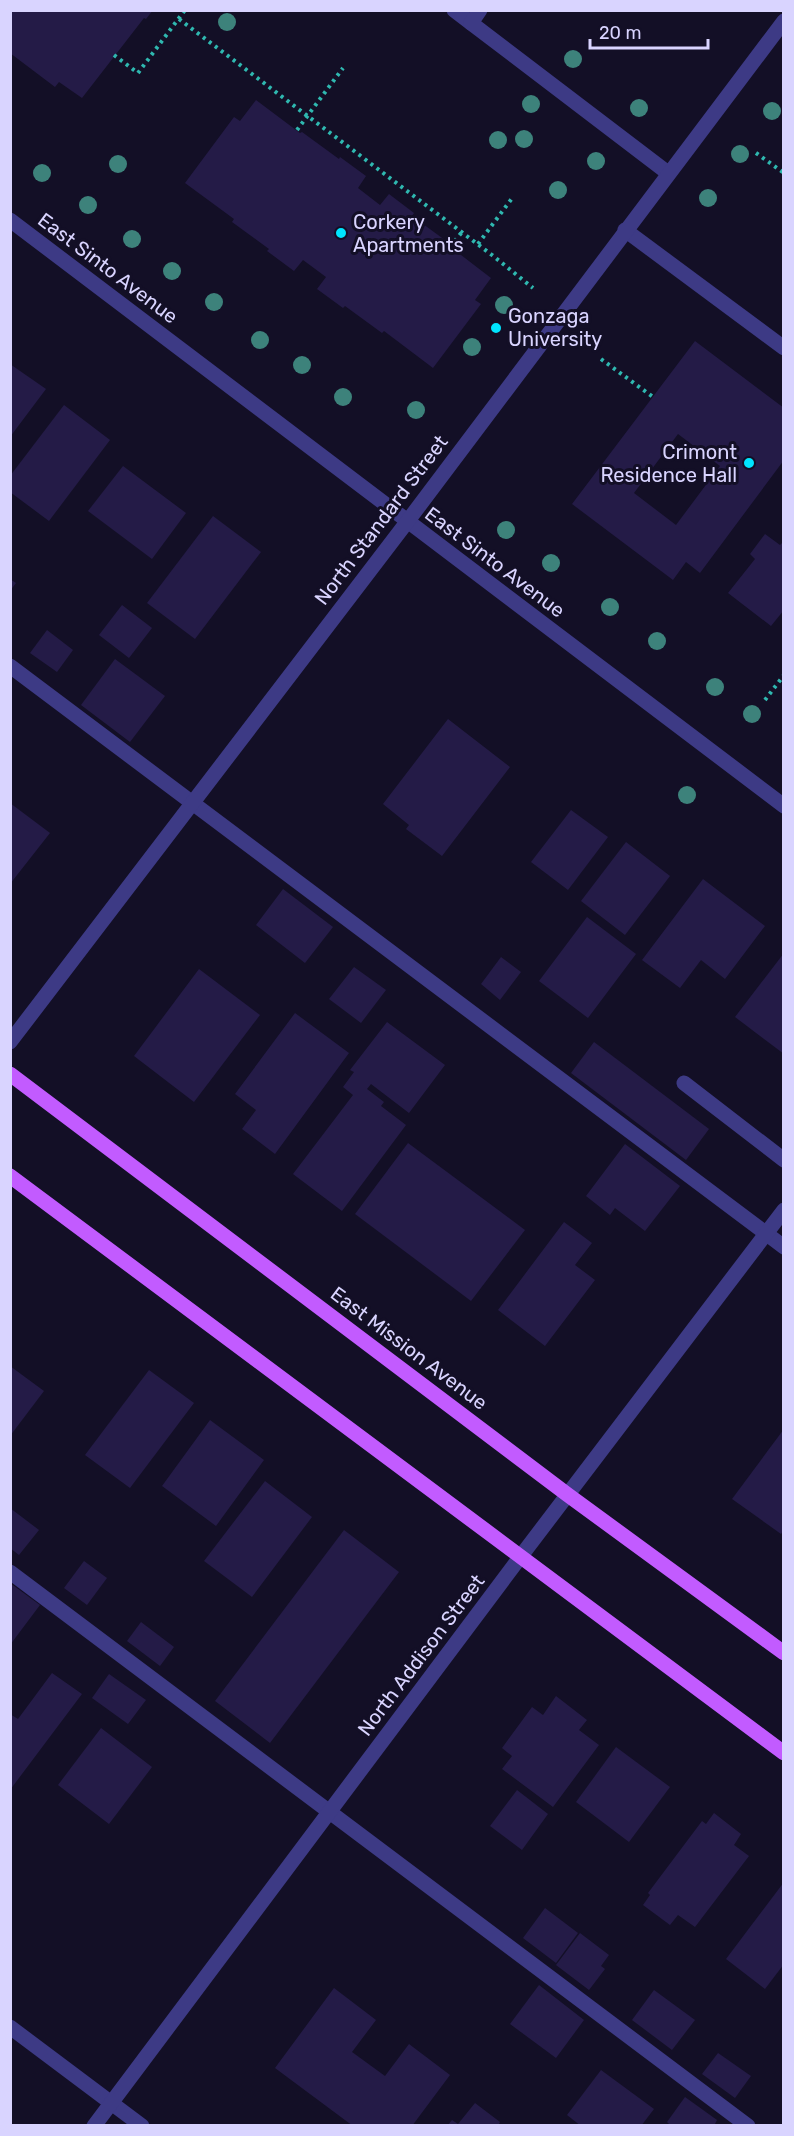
<svg xmlns="http://www.w3.org/2000/svg" width="794" height="2136" viewBox="0 0 794 2136" font-family="Rubik,sans-serif">
	<rect width="100%" height="100%" fill="#130f26"/>
	<g fill="#241b47" fill-rule="evenodd">
		<path d="M 10,10 L 153,10 L 146,19 L 144,18 L 82,98 L 59,82 L 55,87 L 10,53 Z"/>
		<path d="M 256,100 L 300,133 L 302,132 L 339,159 L 340,157 L 366,176 L 358,188 L 380,205 L 389,194 L 414,213 L 412,216 L 449,243 L 448,245 L 491,278 L 475,300 L 481,304 L 433,368 L 384,331 L 382,333 L 345,306 L 343,308 L 317,289 L 326,277 L 303,260 L 294,271 L 267,251 L 269,249 L 232,222 L 234,219 L 185,183 L 234,117 L 240,121 Z"/>
		<path d="M 695,341 L 784,408 L 784,460 L 700,573 L 686,562 L 673,580 L 572,504 ZM 678,434 L 720,466 L 676,525 L 634,493 Z"/>
		<path d="M 10,364 L 46,389 L 10,437 Z"/>
		<path d="M 64,405 L 110,440 L 49,521 L 10,492 L 10,476 Z"/>
		<path d="M 123,466 L 186,513 L 152,559 L 88,511 Z"/>
		<path d="M 213,516 L 261,552 L 195,639 L 147,603 Z"/>
		<path d="M 765,534 L 780,545 L 784,541 L 784,610 L 771,626 L 728,593 L 755,559 L 750,554 Z"/>
		<path d="M 10,579 L 16,583 L 10,591 Z"/>
		<path d="M 122,605 L 152,628 L 129,658 L 99,635 Z"/>
		<path d="M 47,630 L 73,650 L 57,672 L 30,653 Z"/>
		<path d="M 115,659 L 165,696 L 130,742 L 81,705 Z"/>
		<path d="M 448,719 L 510,767 L 442,856 L 406,829 L 409,825 L 383,804 Z"/>
		<path d="M 10,803 L 50,833 L 10,884 Z"/>
		<path d="M 571,810 L 608,837 L 568,890 L 531,862 Z"/>
		<path d="M 626,842 L 670,876 L 625,935 L 581,901 Z"/>
		<path d="M 703,879 L 765,926 L 725,979 L 701,960 L 680,988 L 642,960 Z"/>
		<path d="M 283,889 L 333,927 L 305,963 L 256,925 Z"/>
		<path d="M 587,917 L 636,954 L 588,1018 L 539,981 Z"/>
		<path d="M 784,953 L 784,1054 L 735,1017 Z"/>
		<path d="M 501,957 L 521,972 L 500,1000 L 481,984 Z"/>
		<path d="M 354,967 L 386,990 L 361,1023 L 329,999 Z"/>
		<path d="M 199,969 L 260,1015 L 194,1102 L 134,1056 Z"/>
		<path d="M 295,1013 L 349,1053 L 275,1154 L 242,1129 L 256,1110 L 235,1094 Z"/>
		<path d="M 387,1022 L 445,1065 L 409,1113 L 371,1084 L 367,1089 L 384,1102 L 381,1106 L 406,1125 L 342,1211 L 293,1174 L 353,1095 L 343,1087 L 354,1072 L 350,1070 Z"/>
		<path d="M 594,1042 L 709,1129 L 686,1160 L 571,1073 Z"/>
		<path d="M 408,1143 L 525,1230 L 471,1301 L 355,1214 Z"/>
		<path d="M 625,1144 L 680,1186 L 645,1231 L 615,1208 L 610,1215 L 586,1196 Z"/>
		<path d="M 564,1222 L 592,1243 L 575,1265 L 595,1280 L 545,1346 L 498,1310 Z"/>
		<path d="M 10,1366 L 44,1391 L 10,1436 Z"/>
		<path d="M 149,1370 L 194,1403 L 130,1488 L 85,1455 Z"/>
		<path d="M 210,1420 L 264,1460 L 216,1526 L 162,1486 Z"/>
		<path d="M 784,1429 L 784,1530 L 781,1534 L 732,1499 Z"/>
		<path d="M 265,1481 L 312,1517 L 252,1597 L 204,1561 Z"/>
		<path d="M 10,1508 L 39,1530 L 19,1555 L 10,1548 Z"/>
		<path d="M 344,1530 L 399,1572 L 270,1743 L 215,1701 Z"/>
		<path d="M 84,1561 L 107,1578 L 87,1605 L 64,1588 Z"/>
		<path d="M 10,1583 L 40,1605 L 10,1645 Z"/>
		<path d="M 141,1622 L 174,1647 L 160,1666 L 127,1641 Z"/>
		<path d="M 52,1673 L 82,1694 L 10,1790 L 10,1714 L 18,1719 Z"/>
		<path d="M 109,1674 L 146,1700 L 128,1724 L 92,1698 Z"/>
		<path d="M 556,1696 L 587,1720 L 579,1730 L 599,1745 L 553,1807 L 502,1769 L 512,1756 L 502,1748 L 532,1707 L 543,1715 Z"/>
		<path d="M 101,1728 L 152,1767 L 109,1824 L 58,1785 Z"/>
		<path d="M 616,1747 L 670,1787 L 629,1842 L 576,1802 Z"/>
		<path d="M 517,1790 L 548,1814 L 522,1850 L 490,1826 Z"/>
		<path d="M 714,1813 L 741,1834 L 734,1845 L 749,1856 L 695,1927 L 678,1915 L 670,1925 L 643,1905 L 650,1895 L 648,1893 L 702,1821 L 706,1824 Z"/>
		<path d="M 784,1882 L 784,1964 L 765,1989 L 726,1959 Z"/>
		<path d="M 545,1908 L 578,1933 L 556,1963 L 523,1938 Z"/>
		<path d="M 580,1933 L 609,1955 L 601,1966 L 605,1969 L 589,1990 L 556,1965 Z"/>
		<path d="M 539,1985 L 584,2020 L 556,2058 L 510,2024 Z"/>
		<path d="M 334,1988 L 376,2020 L 352,2052 L 385,2076 L 409,2044 L 450,2075 L 412,2126 L 353,2126 L 275,2068 Z"/>
		<path d="M 654,1990 L 695,2020 L 672,2050 L 632,2020 Z"/>
		<path d="M 718,2053 L 751,2076 L 735,2098 L 702,2074 Z"/>
		<path d="M 601,2070 L 654,2109 L 641,2126 L 581,2126 L 567,2115 Z"/>
		<path d="M 685,2097 L 717,2120 L 714,2126 L 671,2126 L 667,2122 Z"/>
		<path d="M 475,2103 L 500,2122 L 498,2126 L 447,2126 L 452,2120 L 458,2124 Z"/>
	</g>
	<g fill="none" stroke-linecap="round" stroke-linejoin="round">
		<g stroke="#2fb8b0" stroke-width="4" stroke-dasharray="3 4.5" stroke-linecap="butt">
			<path d="M 179,19 L 492,255 L 533,288"/>
			<path d="M 114,55 L 138,73 L 185,10"/>
			<path d="M 297,130 L 343,68"/>
			<path d="M 756,153 L 784,173"/>
			<path d="M 478,244 L 513,197"/>
			<path d="M 450,247 L 462,232"/>
			<path d="M 601,359 L 653,397"/>
			<path d="M 765,700 L 784,675"/>
		</g>
		<g stroke="#3d3a85" stroke-width="15">
			<path d="M 454,10 L 471,23"/>
			<path d="M 480,10 L 471,23 L 668,173"/>
			<path d="M 10,220 L 784,806"/>
			<path d="M 625,230 L 784,348"/>
			<path d="M 10,666 L 784,1247"/>
			<path d="M 10,1042 L 407,522 L 784,21"/>
			<path d="M 684,1083 L 784,1160"/>
			<path d="M 10,1572 L 748,2126"/>
			<path d="M 10,2027 L 142,2126"/>
			<path d="M 94,2126 L 521,1556 L 784,1210"/>
		</g>
		<g stroke="#c25bff" stroke-width="15">
			<path d="M 10,1074 L 568,1495 L 784,1653"/>
			<path d="M 10,1176 L 784,1753"/>
		</g>
	</g>
	<g fill="#3d827b">
		<circle cx="227" cy="22" r="9"/>
		<circle cx="573" cy="59" r="9"/>
		<circle cx="531" cy="104" r="9"/>
		<circle cx="639" cy="108" r="9"/>
		<circle cx="772" cy="111" r="9"/>
		<circle cx="524" cy="139" r="9"/>
		<circle cx="498" cy="140" r="9"/>
		<circle cx="740" cy="154" r="9"/>
		<circle cx="596" cy="161" r="9"/>
		<circle cx="118" cy="164" r="9"/>
		<circle cx="42" cy="173" r="9"/>
		<circle cx="558" cy="190" r="9"/>
		<circle cx="708" cy="198" r="9"/>
		<circle cx="88" cy="205" r="9"/>
		<circle cx="132" cy="239" r="9"/>
		<circle cx="172" cy="271" r="9"/>
		<circle cx="214" cy="302" r="9"/>
		<circle cx="504" cy="305" r="9"/>
		<circle cx="260" cy="340" r="9"/>
		<circle cx="472" cy="347" r="9"/>
		<circle cx="302" cy="365" r="9"/>
		<circle cx="343" cy="397" r="9"/>
		<circle cx="416" cy="410" r="9"/>
		<circle cx="506" cy="530" r="9"/>
		<circle cx="551" cy="563" r="9"/>
		<circle cx="610" cy="607" r="9"/>
		<circle cx="657" cy="641" r="9"/>
		<circle cx="715" cy="687" r="9"/>
		<circle cx="752" cy="714" r="9"/>
		<circle cx="687" cy="795" r="9"/>
	</g>
	<g fill="#00e5ff" stroke="#130f26" stroke-width="2">
		<circle cx="341" cy="233" r="6"/>
		<circle cx="496" cy="328" r="6"/>
		<circle cx="749" cy="463" r="6"/>
	</g>
	<g text-anchor="middle" stroke-width="6" stroke-linejoin="round" paint-order="stroke">
		<g font-size="20" fill="#d9d4ff" stroke="#130f26" text-anchor="start">
			<text x="353" y="229">Corkery<tspan x="353" dy="23">Apartments</tspan></text>
			<text x="508" y="323">Gonzaga<tspan x="508" dy="23">University</tspan></text>
			<text x="737" y="459" text-anchor="end">Crimont<tspan x="737" dy="23">Residence Hall</tspan></text>
		</g>
		<g font-size="20" fill="#d9d4ff" stroke="#130f26">
			<text transform="translate(108 268) rotate(37)" y="7">East Sinto Avenue</text>
			<text transform="translate(381 520) rotate(-53)" y="7">North Standard Street</text>
			<text transform="translate(495 562) rotate(37)" y="7">East Sinto Avenue</text>
			<text transform="translate(409 1348) rotate(37)" y="7">East Mission Avenue</text>
			<text transform="translate(421 1655) rotate(-53)" y="7">North Addison Street</text>
		</g>
	</g>
	<rect width="794" height="2136" fill="none" stroke="#d9d4ff" stroke-width="24"/>
	<path d="M590 39v9h118v-9" fill="none" stroke="#d9d4ff" stroke-width="3"/>
	<text x="599" y="39" font-size="18" fill="#d9d4ff" stroke="#130f26" stroke-width="4.5" paint-order="stroke">20 m</text>
</svg>
